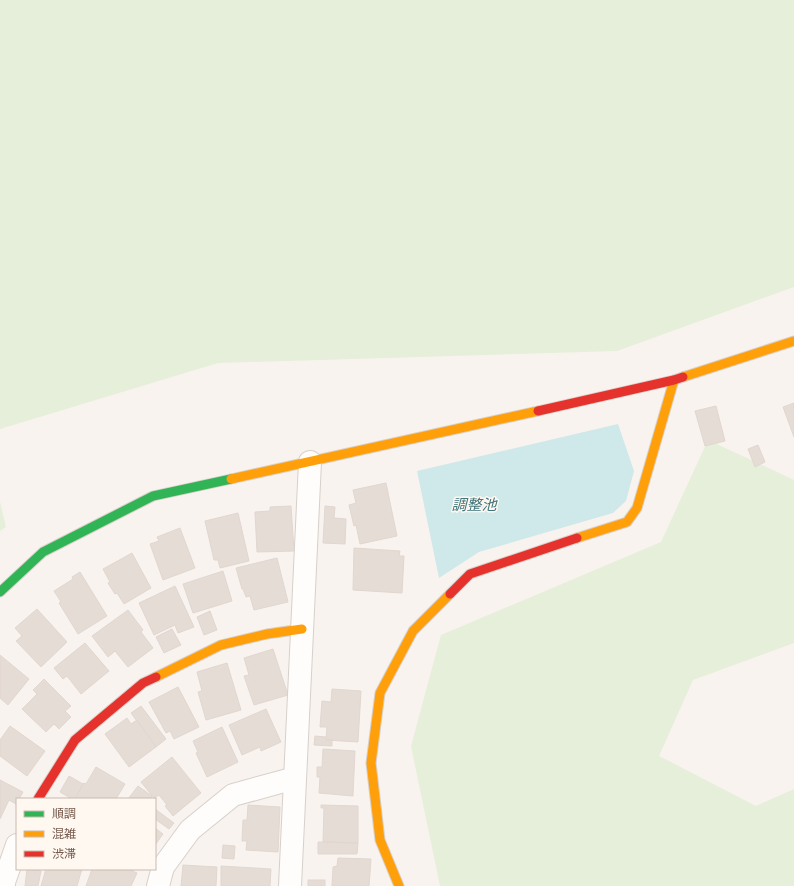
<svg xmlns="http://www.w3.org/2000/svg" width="794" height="886" viewBox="0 0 794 886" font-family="'Asap Condensed','Noto Sans JP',sans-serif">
	<rect width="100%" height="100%" fill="#f8f3ee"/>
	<g fill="#e6efd9">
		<path d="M 0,0 L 794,0 L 794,287 L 617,351 L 218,363 L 0,429 Z"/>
		<path d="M 708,440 L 794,480 L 794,643 L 693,680 L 659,756 L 756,806 L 794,789 L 794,886 L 440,886 L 411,746 L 441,635 L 661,542 Z"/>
		<path d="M 0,502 L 6,527 L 0,531 Z"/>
	</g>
	<path fill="#cfe8e9" d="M 618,424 L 634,471 L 626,501 L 613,513 L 479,552 L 439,578 L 417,471 Z"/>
	<g fill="#e5dcd5" stroke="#e1d6d0">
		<path d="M 794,403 L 794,437 L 783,407 Z"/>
		<path d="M 716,406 L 725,441 L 705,446 L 695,411 Z"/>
		<path d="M 758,445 L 765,462 L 755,467 L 748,449 Z"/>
		<path d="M 386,483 L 397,536 L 360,544 L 356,525 L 354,526 L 349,505 L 356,503 L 353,490 Z"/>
		<path d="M 291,506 L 294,551 L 257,552 L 255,512 L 270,511 L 270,507 Z"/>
		<path d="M 325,506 L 335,507 L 334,518 L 346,519 L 345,544 L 323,543 Z"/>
		<path d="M 238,513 L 249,561 L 220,568 L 218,560 L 214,560 L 205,521 Z"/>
		<path d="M 180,528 L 195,568 L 163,580 L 150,544 L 159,541 L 157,537 Z"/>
		<path d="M 354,548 L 400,551 L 399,556 L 404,556 L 402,593 L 353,590 Z"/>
		<path d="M 132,553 L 151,588 L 124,604 L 117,593 L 115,594 L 108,583 L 110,582 L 103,569 Z"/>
		<path d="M 277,558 L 288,602 L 254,610 L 250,596 L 246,597 L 243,589 L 242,589 L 236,568 Z"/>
		<path d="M 223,571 L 232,601 L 193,613 L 183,584 Z"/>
		<path d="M 80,572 L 107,616 L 78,634 L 59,603 L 61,602 L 54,591 L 73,579 L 72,577 Z"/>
		<path d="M 175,586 L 194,627 L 178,633 L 175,625 L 154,635 L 139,603 Z"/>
		<path d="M 37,609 L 67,642 L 41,667 L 16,641 L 22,636 L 15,628 Z"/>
		<path d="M 128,610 L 143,630 L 141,632 L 153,648 L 128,667 L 115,651 L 108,657 L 92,636 Z"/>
		<path d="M 210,611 L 217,630 L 204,635 L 197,617 Z"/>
		<path d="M 172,629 L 181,645 L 164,653 L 156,637 Z"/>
		<path d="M 85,643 L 109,671 L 81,694 L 67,676 L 63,679 L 54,668 Z"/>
		<path d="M 273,649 L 288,695 L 254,705 L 244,676 L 249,675 L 244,658 Z"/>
		<path d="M 0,655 L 29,679 L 8,705 L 0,698 Z"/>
		<path d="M 227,663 L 241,710 L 206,720 L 198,692 L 202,691 L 197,672 Z"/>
		<path d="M 44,679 L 71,706 L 65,711 L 71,717 L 59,729 L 54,724 L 46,732 L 22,709 L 37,694 L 33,690 Z"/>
		<path d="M 178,687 L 199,727 L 174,739 L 170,731 L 166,733 L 149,702 Z"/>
		<path d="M 332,689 L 361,691 L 358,742 L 326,740 L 327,727 L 320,727 L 322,701 L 331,702 Z"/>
		<path d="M 141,706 L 166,739 L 156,747 L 131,713 Z"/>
		<path d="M 266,709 L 281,742 L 261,751 L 260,747 L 242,755 L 229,725 Z"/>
		<path d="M 127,718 L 131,724 L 137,720 L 156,747 L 129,767 L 105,734 Z"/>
		<path d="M 10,726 L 45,751 L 27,776 L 0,756 L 0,740 Z"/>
		<path d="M 222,727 L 238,762 L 207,777 L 196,753 L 198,752 L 193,741 Z"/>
		<path d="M 315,736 L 326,737 L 326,740 L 332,740 L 332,746 L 314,745 Z"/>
		<path d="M 323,749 L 355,751 L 353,796 L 319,793 L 320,777 L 317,777 L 317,767 L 322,767 Z"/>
		<path d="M 172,757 L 201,793 L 173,816 L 165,806 L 167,805 L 159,795 L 154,798 L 141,782 Z"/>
		<path d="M 96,767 L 125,784 L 116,799 L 75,799 L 83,784 L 84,783 L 86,784 Z"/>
		<path d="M 69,776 L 83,784 L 75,799 L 72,799 L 60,792 Z"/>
		<path d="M 0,780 L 23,792 L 19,799 L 17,799 L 16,804 L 9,800 L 0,819 Z"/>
		<path d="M 138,786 L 152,796 L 150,799 L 128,799 Z"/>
		<path d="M 248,805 L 280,807 L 278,852 L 246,850 L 247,841 L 242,841 L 243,820 L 247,820 Z"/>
		<path d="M 321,805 L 358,806 L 358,843 L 323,842 L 324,808 L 321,808 Z"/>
		<path d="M 155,809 L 174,823 L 169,829 L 155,819 Z"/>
		<path d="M 155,828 L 163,834 L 155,845 Z"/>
		<path d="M 318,842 L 358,843 L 357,854 L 318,854 Z"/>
		<path d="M 223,845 L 235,846 L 234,859 L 222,858 Z"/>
		<path d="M 338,858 L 371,859 L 369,886 L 332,886 L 333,867 L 337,866 Z"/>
		<path d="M 183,865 L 217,867 L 216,886 L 181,886 Z"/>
		<path d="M 221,866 L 271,869 L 270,886 L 221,886 Z"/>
		<path d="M 27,869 L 41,871 L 38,886 L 25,886 Z"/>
		<path d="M 46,869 L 82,869 L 77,886 L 41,886 Z"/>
		<path d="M 92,869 L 128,869 L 137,873 L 131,886 L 86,886 Z"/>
		<rect x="308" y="880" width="17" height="6"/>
	</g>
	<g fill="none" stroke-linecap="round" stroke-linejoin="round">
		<g stroke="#d7d0ca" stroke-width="24">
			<g id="street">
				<path d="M 4,886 L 4,882 L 17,845"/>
				<path d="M 158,886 L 163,867 L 190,830 L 233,795 L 295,778"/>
				<path d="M 290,886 L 310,462"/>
			</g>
		</g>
		<g stroke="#d8d0ca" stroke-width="11">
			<path id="fast" d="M 0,592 L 43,552 L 153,496 L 231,479"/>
		</g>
		<g stroke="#d8d0ca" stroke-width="11">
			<g id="slow">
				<path d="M 683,377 L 794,341"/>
				<path d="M 231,479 L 538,411"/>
				<path d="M 577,538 L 627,522 L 637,508 L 674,380"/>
				<path d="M 156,677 L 221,645 L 267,634 L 302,629"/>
				<path d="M 399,886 L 380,840 L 371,763 L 380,693 L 413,631 L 450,594"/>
			</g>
		</g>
		<g stroke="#d8d0ca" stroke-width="11">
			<g id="jam">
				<path d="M 538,411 L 674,380 L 683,377"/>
				<path d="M 450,594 L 470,574 L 577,538"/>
				<path d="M 38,799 L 75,740 L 143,683 L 156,677"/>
			</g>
		</g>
		<use href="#street" stroke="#fefdfc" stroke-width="22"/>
		<use href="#fast" stroke="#30b455" stroke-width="9"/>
		<use href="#slow" stroke="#ff9f0a" stroke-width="9"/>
		<use href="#jam" stroke="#e5322d" stroke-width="9"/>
	</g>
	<g text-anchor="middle" stroke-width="3" stroke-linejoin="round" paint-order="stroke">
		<g font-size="15" font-style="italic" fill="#40767c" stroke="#fff8f0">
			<text x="474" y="510">調整池</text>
		</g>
	</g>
	<rect x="16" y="798" width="140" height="72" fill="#fff8f0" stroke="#c9b9af"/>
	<rect x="24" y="811" width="20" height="6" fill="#30b455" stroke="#c9b9af"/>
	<text x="52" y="818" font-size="12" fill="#775a4d">順調</text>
	<rect x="24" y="831" width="20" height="6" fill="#ff9f0a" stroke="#c9b9af"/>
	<text x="52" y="838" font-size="12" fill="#775a4d">混雑</text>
	<rect x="24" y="851" width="20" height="6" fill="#e5322d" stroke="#c9b9af"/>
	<text x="52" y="858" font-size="12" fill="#775a4d">渋滞</text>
</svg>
